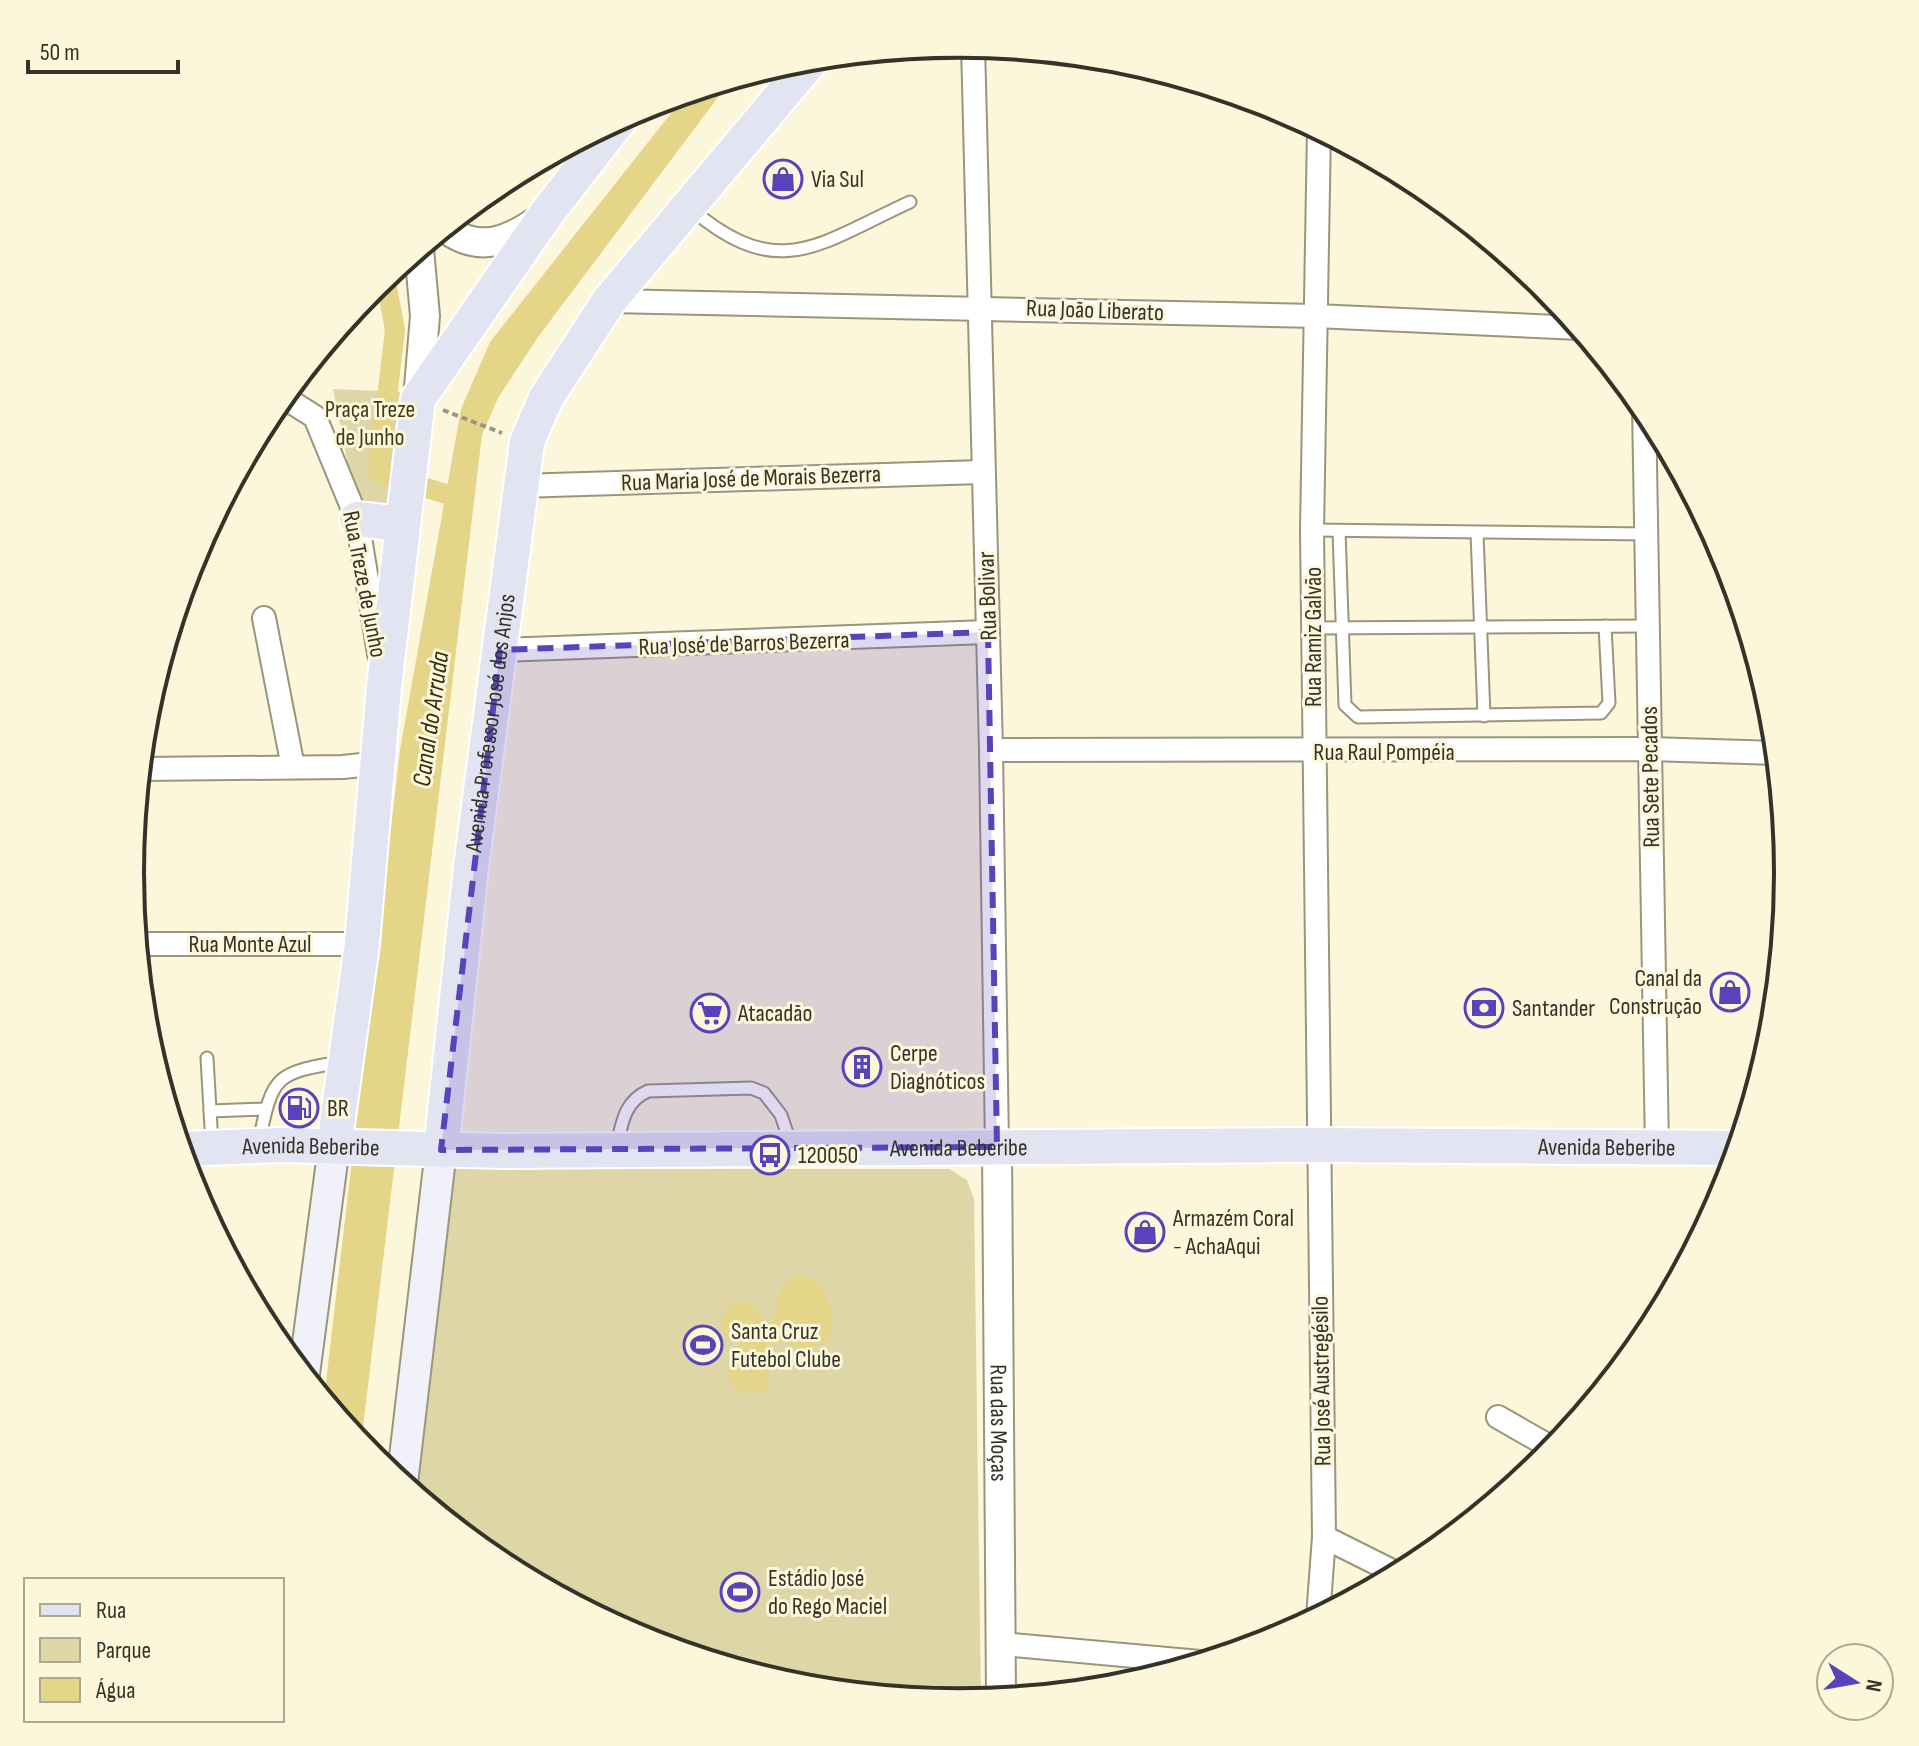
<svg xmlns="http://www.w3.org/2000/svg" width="1919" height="1746" viewBox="0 0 1919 1746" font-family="'Sofia Sans Condensed',sans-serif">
	<rect width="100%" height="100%" fill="#fcf6db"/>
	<g fill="#dfd6a7">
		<path d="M 333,389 L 403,392 L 391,506 L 356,505 Z"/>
		<path d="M 451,1169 L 949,1169 L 967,1180 L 974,1199 L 981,1700 L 959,1702 L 797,1686 L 642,1639 L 499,1562 L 411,1490 Z"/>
	</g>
	<g fill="#e5d589">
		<path d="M 731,80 L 538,337 L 498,398 L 482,435 L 361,1444 L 324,1399 L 400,750 L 461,409 L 490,342 L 687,93 Z"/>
		<path d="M 794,1275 C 828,1277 838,1310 829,1340 L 807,1352 L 788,1343 L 770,1343 L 763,1355 L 769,1372 L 766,1390 L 746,1395 C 724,1383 722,1367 741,1352 L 740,1342 L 723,1335 L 722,1317 L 730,1305 L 744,1302 L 756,1306 L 765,1322 L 774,1320 L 781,1288 Z"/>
	</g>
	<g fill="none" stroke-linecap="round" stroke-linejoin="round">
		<path stroke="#e5d589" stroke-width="20" d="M 385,277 L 395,330 L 378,473 L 459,498"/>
		<g stroke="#9a957c" stroke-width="15">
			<g id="service">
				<path d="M 690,208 C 779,284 818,244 910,202"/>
				<path d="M 1312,530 L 1647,534"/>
				<path d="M 1339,531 L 1345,705 L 1358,717 L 1601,713 L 1609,703 L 1605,626"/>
				<path d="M 1477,533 L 1484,716"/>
				<path d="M 1313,628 L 1648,626"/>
				<path d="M 207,1058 L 212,1145"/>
				<path d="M 210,1111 L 266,1109"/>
				<path d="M 259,1141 C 273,1075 275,1073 341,1062"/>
				<path d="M 617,1145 C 622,1122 625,1101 648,1091 L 751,1088 L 764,1093 L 781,1115 L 791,1145"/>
			</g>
		</g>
		<g stroke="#9a957c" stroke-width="26">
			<g id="minor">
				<path d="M 973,45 L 991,750 L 997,1147"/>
				<path d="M 484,196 L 507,179"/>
				<path d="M 609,301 L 1315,316 L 1580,328"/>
				<path d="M 280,401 L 293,403 L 315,417 L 357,519 L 379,654"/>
				<path d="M 1644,406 L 1657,1149"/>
				<path d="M 519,486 L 982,472"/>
				<path d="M 264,618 L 293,767"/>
				<path d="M 500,650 L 988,632"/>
				<path d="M 991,750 L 1650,749 L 1777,753"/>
				<path d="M 141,769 L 343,767 L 380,763"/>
				<path d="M 138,944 L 362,944"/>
				<path d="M 1498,1417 L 1554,1449"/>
				<path d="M 1324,1537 L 1398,1574"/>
				<path d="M 1318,1617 L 1324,1537 L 1312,530 L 1319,129"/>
				<path d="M 1002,1644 L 1200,1662"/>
			</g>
		</g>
		<g stroke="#9a957c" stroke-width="32">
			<g id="tertiary">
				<path d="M 445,228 C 479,254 509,241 540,219"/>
				<path d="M 418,399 L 425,316 L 419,249"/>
				<path id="s1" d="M 997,1147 L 1001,1698"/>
			</g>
		</g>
		<g stroke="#9a957c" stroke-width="34">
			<g id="secondary">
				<path d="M 304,1374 L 334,1146"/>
				<path d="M 402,1483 L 441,1150"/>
			</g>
		</g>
		<g stroke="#fff" stroke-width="38">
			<g id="primary">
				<path d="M 357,519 L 402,524"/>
				<path d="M 334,1146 L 362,944 L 384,687 L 418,399 L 547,213 L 620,119"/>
				<path id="s2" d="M 181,1149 L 282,1145 L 502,1151 L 1318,1145 L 1738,1148"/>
				<path id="s3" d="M 441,1150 L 471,867 L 527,442 L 546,398 L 609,301 L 813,58"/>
			</g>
		</g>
		<path stroke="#9b9784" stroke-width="4" stroke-dasharray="6 4" stroke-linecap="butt" d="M 443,410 L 502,433"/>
		<use href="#service" stroke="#fff" stroke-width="11"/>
		<use href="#minor" stroke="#fff" stroke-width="22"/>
		<use href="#tertiary" stroke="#fff" stroke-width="28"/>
		<use href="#secondary" stroke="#f1f2f9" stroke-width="30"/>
		<use href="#primary" stroke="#e3e4f2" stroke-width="34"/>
	</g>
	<path fill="#5843bb" fill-opacity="0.2" stroke="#5843bb" stroke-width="6" stroke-dasharray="16 10" stroke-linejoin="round" d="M 988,632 L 997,1147 L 441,1150 L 500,650 Z"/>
	<defs>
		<g id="shop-ring" transform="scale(2)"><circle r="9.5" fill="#fcf6db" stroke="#5843bb" stroke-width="1.5"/><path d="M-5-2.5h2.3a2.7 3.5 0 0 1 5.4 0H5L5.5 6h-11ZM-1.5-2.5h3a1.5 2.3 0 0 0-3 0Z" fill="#5843bb"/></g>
		<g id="bank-ring" transform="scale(2)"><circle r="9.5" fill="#fcf6db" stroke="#5843bb" stroke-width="1.5"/><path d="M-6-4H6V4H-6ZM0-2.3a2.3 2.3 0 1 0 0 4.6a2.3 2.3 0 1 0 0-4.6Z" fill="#5843bb"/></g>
		<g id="supermarket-ring" transform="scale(2)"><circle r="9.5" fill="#fcf6db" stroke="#5843bb" stroke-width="1.5"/><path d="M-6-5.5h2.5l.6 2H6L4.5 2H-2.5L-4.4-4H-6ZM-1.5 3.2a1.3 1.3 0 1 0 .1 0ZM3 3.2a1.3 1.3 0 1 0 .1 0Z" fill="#5843bb"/></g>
		<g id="building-ring" transform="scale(2)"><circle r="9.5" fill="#fcf6db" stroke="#5843bb" stroke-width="1.5"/><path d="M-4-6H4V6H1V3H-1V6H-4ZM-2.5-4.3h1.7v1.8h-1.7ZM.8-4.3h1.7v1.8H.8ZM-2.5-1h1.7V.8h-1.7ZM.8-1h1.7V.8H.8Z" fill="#5843bb"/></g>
		<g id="fuel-ring" transform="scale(2)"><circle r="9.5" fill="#fcf6db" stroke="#5843bb" stroke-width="1.5"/><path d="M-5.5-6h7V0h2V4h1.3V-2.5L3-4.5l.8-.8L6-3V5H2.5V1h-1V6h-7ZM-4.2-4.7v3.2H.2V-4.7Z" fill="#5843bb"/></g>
		<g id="bus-ring" transform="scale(2)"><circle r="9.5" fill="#fcf6db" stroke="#5843bb" stroke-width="1.5"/><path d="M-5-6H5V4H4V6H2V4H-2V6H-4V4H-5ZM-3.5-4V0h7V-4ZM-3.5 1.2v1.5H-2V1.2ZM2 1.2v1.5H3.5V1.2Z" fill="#5843bb"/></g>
		<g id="stadium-ring" transform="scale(2)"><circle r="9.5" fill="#fcf6db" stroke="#5843bb" stroke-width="1.5"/><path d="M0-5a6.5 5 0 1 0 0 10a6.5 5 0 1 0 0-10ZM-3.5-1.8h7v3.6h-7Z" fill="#5843bb"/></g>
	</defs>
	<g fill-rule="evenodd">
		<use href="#shop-ring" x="783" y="179"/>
		<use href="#shop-ring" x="1730" y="992"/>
		<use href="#bank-ring" x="1484" y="1008"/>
		<use href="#supermarket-ring" x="710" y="1013"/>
		<use href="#building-ring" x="862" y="1067"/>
		<use href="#fuel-ring" x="299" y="1108"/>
		<use href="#bus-ring" x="770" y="1155"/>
		<use href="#shop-ring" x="1145" y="1232"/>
		<use href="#stadium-ring" x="703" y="1345"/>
		<use href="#stadium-ring" x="740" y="1592"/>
	</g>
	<g text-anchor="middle" stroke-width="6" stroke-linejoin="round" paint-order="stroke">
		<g font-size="24" fill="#353328" stroke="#fcf6db" text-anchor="start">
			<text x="811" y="187">Via Sul</text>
			<text x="1702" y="986" text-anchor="end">Canal da<tspan x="1702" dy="28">Construção</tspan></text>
			<text x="1512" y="1016">Santander</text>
			<text x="738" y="1021">Atacadão</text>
			<text x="890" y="1061">Cerpe<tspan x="890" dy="28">Diagnóticos</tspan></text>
			<text x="327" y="1116">BR</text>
			<text x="798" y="1163">120050</text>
			<text x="1173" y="1226">Armazém Coral<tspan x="1173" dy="28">- AchaAqui</tspan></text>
			<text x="731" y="1339">Santa Cruz<tspan x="731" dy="28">Futebol Clube</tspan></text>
			<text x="768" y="1586">Estádio José<tspan x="768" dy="28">do Rego Maciel</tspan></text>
		</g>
		<g font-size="24" fill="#353328" stroke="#fcf6db">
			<text transform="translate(1095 310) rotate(2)" y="8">Rua João Liberato</text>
			<text transform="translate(751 478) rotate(-2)" y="8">Rua Maria José de Morais Bezerra</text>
			<text transform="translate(365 584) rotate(79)" y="8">Rua Treze de Junho</text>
			<text transform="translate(987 596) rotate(-92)" y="8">Rua Bolivar</text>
			<text transform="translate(1313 637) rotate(-90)" y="8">Rua Ramiz Galvão</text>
			<text transform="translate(744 643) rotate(-2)" y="8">Rua José de Barros Bezerra</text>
			<text dy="8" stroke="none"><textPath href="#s3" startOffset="430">Avenida Professor José dos Anjos</textPath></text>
			<text x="1384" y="760">Rua Raul Pompéia</text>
			<text transform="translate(1650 777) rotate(-91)" y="8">Rua Sete Pecados</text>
			<text x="250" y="952">Rua Monte Azul</text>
			<text dy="8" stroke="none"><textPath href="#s2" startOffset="130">Avenida Beberibe</textPath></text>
			<text dy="8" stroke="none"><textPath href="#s2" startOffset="778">Avenida Beberibe</textPath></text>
			<text dy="8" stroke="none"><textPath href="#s2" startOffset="1426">Avenida Beberibe</textPath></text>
			<text transform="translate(1321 1381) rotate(-91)" y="8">Rua José Austregésilo</text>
			<text dy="8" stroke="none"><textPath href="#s1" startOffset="276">Rua das Moças</textPath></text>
		</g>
		<g font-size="24" fill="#403a18" stroke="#fcf6db">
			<text x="370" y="417">Praça Treze<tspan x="370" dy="28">de Junho</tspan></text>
		</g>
		<g font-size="26" font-style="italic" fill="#342d0b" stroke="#fcf6db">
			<text transform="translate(430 719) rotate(-82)" y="9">Canal do Arruda</text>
		</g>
	</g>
	<path d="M0 0H1919V1746H0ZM144 873a815 815 0 1 1 1630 0a815 815 0 1 1-1630 0Z" fill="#fcf6db" fill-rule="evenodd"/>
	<path fill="none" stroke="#353328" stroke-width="4" d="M144 873a815 815 0 1 1 1630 0a815 815 0 1 1-1630 0Z"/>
	<rect x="24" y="1578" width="260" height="144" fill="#fcf6db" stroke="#aca893" stroke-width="2"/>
	<rect x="40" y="1604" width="40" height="12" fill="#e3e4f2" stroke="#aca893" stroke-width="2"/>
	<text x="96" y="1618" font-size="24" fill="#353328">Rua</text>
	<rect x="40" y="1638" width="40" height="24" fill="#dfd6a7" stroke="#aca893" stroke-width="2"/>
	<text x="96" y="1658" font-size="24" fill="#353328">Parque</text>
	<rect x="40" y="1678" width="40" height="24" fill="#e5d589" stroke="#aca893" stroke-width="2"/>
	<text x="96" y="1698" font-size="24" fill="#353328">Água</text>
	<g transform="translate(1855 1682) rotate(101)"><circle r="38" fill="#fcf6db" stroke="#aca893" stroke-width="2"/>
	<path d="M0-6L14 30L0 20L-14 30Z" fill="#5843bb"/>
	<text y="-12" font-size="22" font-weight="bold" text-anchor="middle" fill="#353328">N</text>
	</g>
	<path d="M28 60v12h150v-12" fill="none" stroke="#353328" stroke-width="4"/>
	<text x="40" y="60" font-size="24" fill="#353328" stroke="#fcf6db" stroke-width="6" paint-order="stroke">50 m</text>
</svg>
